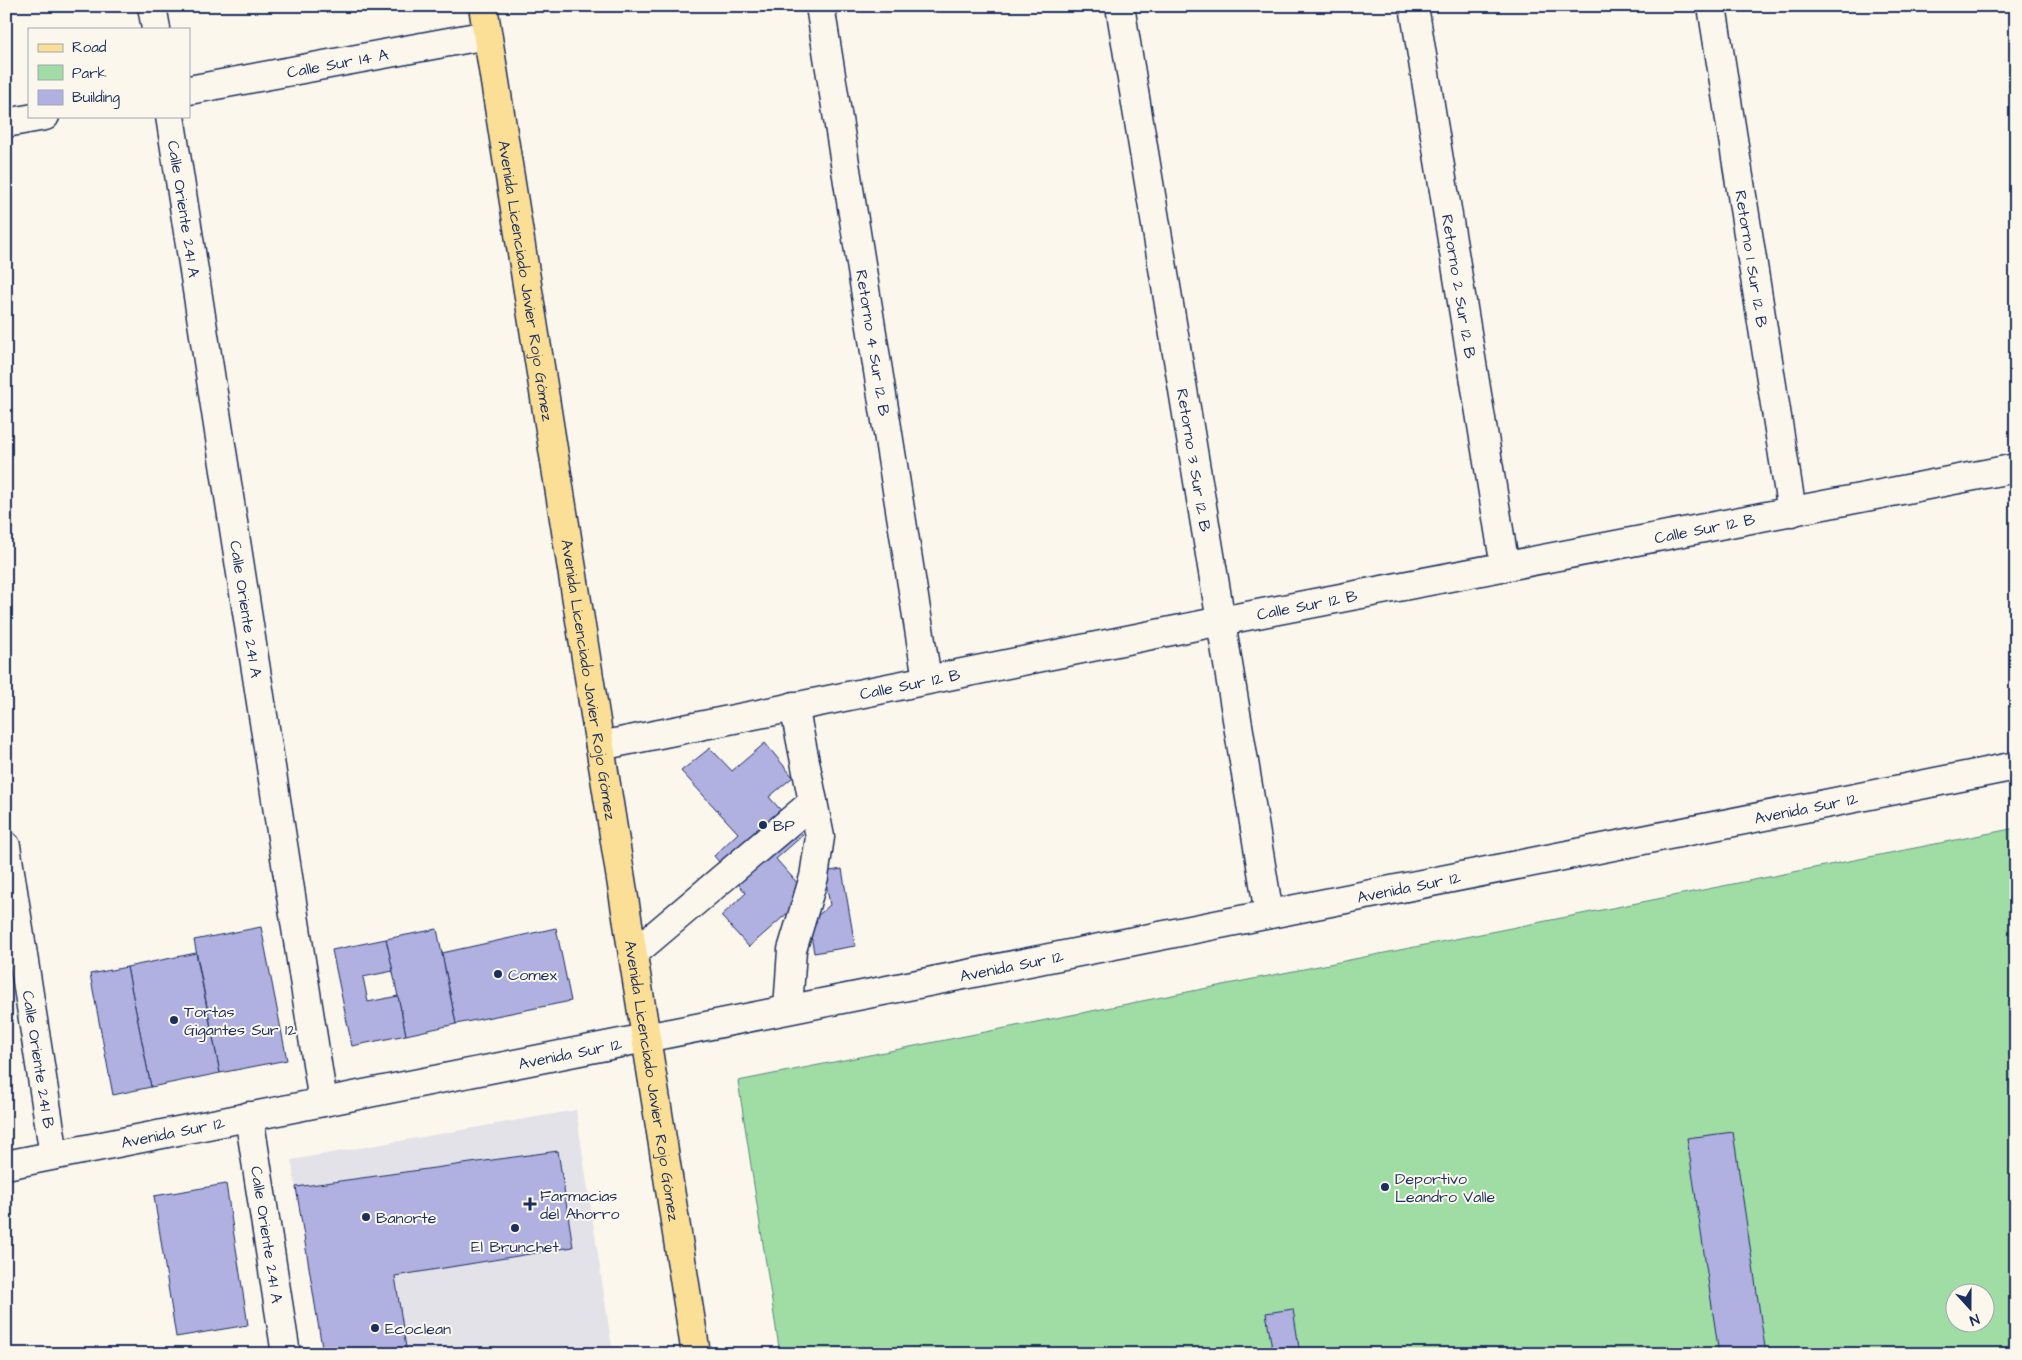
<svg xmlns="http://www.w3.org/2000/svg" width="2022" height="1360" viewBox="0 0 2022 1360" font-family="'Architects Daughter',sans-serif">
	<rect width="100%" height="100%" fill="#fbf7ec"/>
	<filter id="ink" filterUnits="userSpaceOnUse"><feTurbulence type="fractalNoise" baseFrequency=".02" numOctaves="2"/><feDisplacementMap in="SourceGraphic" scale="10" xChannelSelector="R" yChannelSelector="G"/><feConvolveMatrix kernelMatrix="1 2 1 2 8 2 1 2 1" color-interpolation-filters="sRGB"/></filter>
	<g filter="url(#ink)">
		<path fill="#e4e2e9" d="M 576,1110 L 613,1354 L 323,1354 L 291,1160 Z"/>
		<path fill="#9fdda5" stroke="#5d8682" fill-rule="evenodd" d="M 2016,828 L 2016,1354 L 780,1354 L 738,1081 ZM 1954,1292 L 1984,1292 L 1984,1322 L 1954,1322 Z"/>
		<g fill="#b0b0e1" stroke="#1b2f5e">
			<path d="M 765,743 L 793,777 L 769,797 L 803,835 L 776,859 L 808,895 L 749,947 L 721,916 L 746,893 L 714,856 L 738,833 L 681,771 L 710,748 L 732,771 Z"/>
			<path d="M 842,869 L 855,946 L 814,953 L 809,923 L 830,905 L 824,872 Z"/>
			<path d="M 261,927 L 287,1060 L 220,1073 L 194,940 Z"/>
			<path d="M 556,928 L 571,1001 L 456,1024 L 442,953 Z"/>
			<path d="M 437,929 L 456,1024 L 406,1035 L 386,939 Z"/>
			<path d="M 386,939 L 393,971 L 363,977 L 368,1002 L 398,996 L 406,1035 L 352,1046 L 332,950 Z"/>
			<path d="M 196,953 L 220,1073 L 151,1087 L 127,967 Z"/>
			<path d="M 127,967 L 151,1087 L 113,1095 L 90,974 Z"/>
			<path d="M 1733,1132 L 1766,1354 L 1719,1354 L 1687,1138 Z"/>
			<path d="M 558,1151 L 573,1247 L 395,1276 L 407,1354 L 323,1354 L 296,1187 Z"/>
			<path d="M 226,1184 L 248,1325 L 176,1337 L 154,1196 Z"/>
			<path d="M 1293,1309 L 1300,1354 L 1273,1354 L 1266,1313 Z"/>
		</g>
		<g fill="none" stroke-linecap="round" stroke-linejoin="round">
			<g stroke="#1b2f5e" stroke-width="31">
				<g id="minor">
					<path d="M 152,6 L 156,29"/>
					<path id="s1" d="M 820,6 L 927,679"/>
					<path id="s2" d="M 1120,6 L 1269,914"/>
					<path id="s3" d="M 1414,6 L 1505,567"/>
					<path id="s4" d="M 1712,6 L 1792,512"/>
					<path id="s5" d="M 189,90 L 487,35"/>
					<path id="s6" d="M 170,116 L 323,1102"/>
					<path d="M 6,123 L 45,116"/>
					<path id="s7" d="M 600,746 L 1221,621 L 2016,468"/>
					<path id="s8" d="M 6,846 L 54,1155"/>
					<path d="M 633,954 L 813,802"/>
					<path d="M 788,1009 L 792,950 L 814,877 L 820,837 L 794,706"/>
					<path id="s9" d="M 249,1116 L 286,1354"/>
					<path id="s10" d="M 6,1165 L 2016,766"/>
				</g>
			</g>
			<g stroke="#1b2f5e" stroke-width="31">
				<g id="major">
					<path id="s11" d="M 483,6 L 696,1354"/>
				</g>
			</g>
			<use href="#minor" stroke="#fbf7ec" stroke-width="28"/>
			<use href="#major" stroke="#fbdf96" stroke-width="28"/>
		</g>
	</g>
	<g fill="#1b2f5e" stroke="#fbf7ec" stroke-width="2">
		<circle cx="763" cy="825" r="5"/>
		<circle cx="498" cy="974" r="5"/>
		<circle cx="174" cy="1020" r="5"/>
		<circle cx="1385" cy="1187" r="5"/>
		<path d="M527.5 1196.5h5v5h5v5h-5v5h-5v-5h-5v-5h5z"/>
		<circle cx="366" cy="1217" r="5"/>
		<circle cx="515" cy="1228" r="5"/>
		<circle cx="375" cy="1328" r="5"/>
	</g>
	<g text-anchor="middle" stroke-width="4" stroke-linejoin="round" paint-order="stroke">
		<g font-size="16" fill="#1b2f5e" stroke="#fbf7ec">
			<text dy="6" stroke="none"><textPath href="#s5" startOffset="151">Calle Sur 14 A</textPath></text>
			<text dy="6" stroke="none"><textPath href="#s6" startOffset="94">Calle Oriente 241 A</textPath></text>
			<text dy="6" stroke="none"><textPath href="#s4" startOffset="256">Retorno 1 Sur 12 B</textPath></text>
			<text dy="6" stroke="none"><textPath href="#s11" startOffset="278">Avenida Licenciado Javier Rojo Gómez</textPath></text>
			<text dy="6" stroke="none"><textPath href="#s3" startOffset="284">Retorno 2 Sur 12 B</textPath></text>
			<text dy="6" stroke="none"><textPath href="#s1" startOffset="341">Retorno 4 Sur 12 B</textPath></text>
			<text dy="6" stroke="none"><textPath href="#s2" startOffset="460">Retorno 3 Sur 12 B</textPath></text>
			<text dy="6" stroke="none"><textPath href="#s7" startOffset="1126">Calle Sur 12 B</textPath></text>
			<text dy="6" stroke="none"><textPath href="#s7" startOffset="721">Calle Sur 12 B</textPath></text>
			<text dy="6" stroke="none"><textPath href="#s6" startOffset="499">Calle Oriente 241 A</textPath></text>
			<text dy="6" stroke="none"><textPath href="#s11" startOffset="682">Avenida Licenciado Javier Rojo Gómez</textPath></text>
			<text dy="6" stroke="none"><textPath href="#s7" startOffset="316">Calle Sur 12 B</textPath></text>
			<text dy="6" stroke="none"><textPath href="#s10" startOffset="1835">Avenida Sur 12</textPath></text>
			<text dy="6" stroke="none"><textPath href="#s10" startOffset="1430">Avenida Sur 12</textPath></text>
			<text dy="6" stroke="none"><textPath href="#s10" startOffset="1025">Avenida Sur 12</textPath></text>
			<text dy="6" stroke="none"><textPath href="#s10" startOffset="575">Avenida Sur 12</textPath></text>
			<text dy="6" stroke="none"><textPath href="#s8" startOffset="216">Calle Oriente 241 B</textPath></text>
			<text dy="6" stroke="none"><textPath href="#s11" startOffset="1088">Avenida Licenciado Javier Rojo Gómez</textPath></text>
			<text dy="6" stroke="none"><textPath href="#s10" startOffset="170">Avenida Sur 12</textPath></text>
			<text dy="6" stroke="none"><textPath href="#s9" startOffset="120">Calle Oriente 241 A</textPath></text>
		</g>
		<g font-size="16" fill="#1b2f5e" stroke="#fbf7ec" text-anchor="start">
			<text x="773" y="831">BP</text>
			<text x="508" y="980">Comex</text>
			<text x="184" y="1017">Tortas<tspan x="184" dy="18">Gigantes Sur 12</tspan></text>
			<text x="1395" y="1184">Deportivo<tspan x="1395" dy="18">Leandro Valle</tspan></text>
			<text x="540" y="1201">Farmacias<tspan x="540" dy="18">del Ahorro</tspan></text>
			<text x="376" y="1223">Banorte</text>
			<text x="515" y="1252" text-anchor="middle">El Brunchet</text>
			<text x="385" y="1334">Ecoclean</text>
		</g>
	</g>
	<rect width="2022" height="1360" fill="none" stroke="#fbf7ec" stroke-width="25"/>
	<rect x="12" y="12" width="1997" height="1335" fill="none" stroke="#1b2f5e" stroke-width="2" filter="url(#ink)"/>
	<rect x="28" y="28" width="162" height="90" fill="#fbf7ec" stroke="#a1a7b3"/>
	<rect x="38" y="44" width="25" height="8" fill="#fbdf96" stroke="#a1a7b3"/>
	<text x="72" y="52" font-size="15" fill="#1b2f5e">Road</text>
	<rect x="38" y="65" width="25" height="15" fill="#9fdda5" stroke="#a1a7b3"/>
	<text x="72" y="78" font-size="15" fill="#1b2f5e">Park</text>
	<rect x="38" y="90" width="25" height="15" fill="#b0b0e1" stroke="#a1a7b3"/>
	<text x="72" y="102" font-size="15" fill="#1b2f5e">Building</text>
	<g transform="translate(1970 1308) rotate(159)"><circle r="24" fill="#fbf7ec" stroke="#a1a7b3"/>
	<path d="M0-4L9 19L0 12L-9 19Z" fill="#1b2f5e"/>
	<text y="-8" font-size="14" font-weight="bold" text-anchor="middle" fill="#1b2f5e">N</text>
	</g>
</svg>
